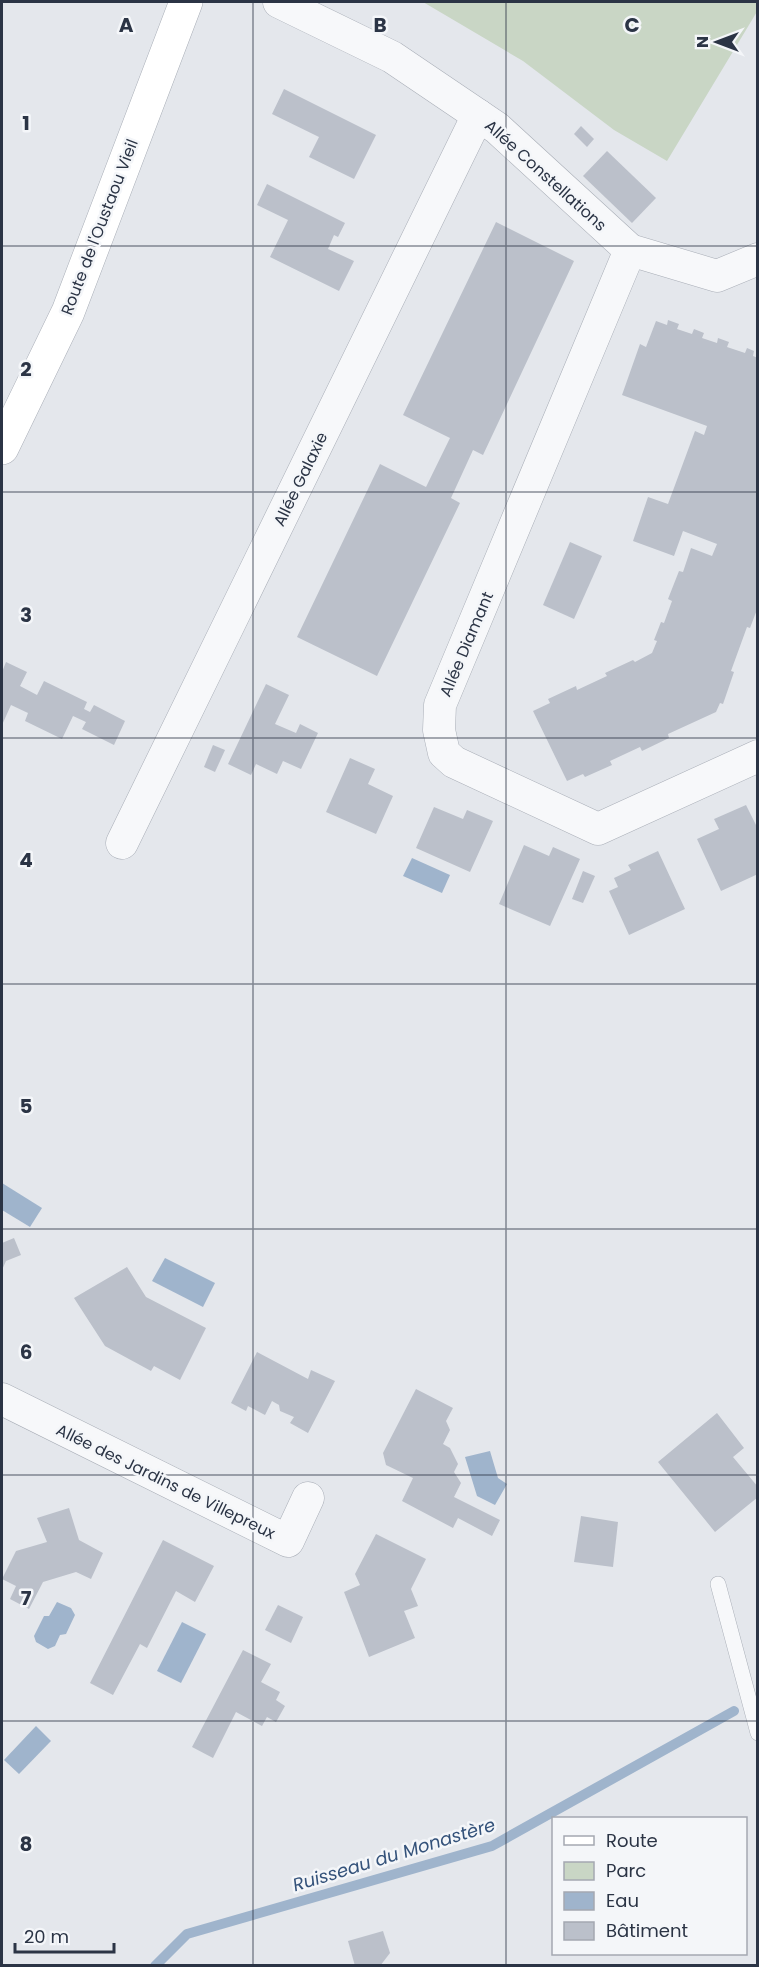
<svg xmlns="http://www.w3.org/2000/svg" width="759" height="1967" viewBox="0 0 759 1967" font-family="Poppins,sans-serif">
	<rect width="100%" height="100%" fill="#e4e7ec"/>
	<path fill="#c9d6c5" d="M 423,2 L 757,2 L 758,10 L 667,161 L 614,130 L 523,61 Z"/>
	<g fill="#9fb4cc">
		<path d="M 412,858 L 450,875 L 442,893 L 403,876 Z"/>
		<path d="M 2,1183 L 42,1208 L 30,1227 L 2,1210 Z"/>
		<path d="M 165,1258 L 215,1283 L 203,1307 L 152,1281 Z"/>
		<path d="M 490,1451 L 498,1478 L 507,1484 L 495,1505 L 477,1496 L 465,1457 Z"/>
		<path d="M 57,1602 L 71,1608 L 75,1615 L 66,1634 L 60,1635 L 55,1646 L 48,1649 L 36,1642 L 34,1636 L 44,1616 L 49,1616 Z"/>
		<path d="M 182,1622 L 206,1634 L 181,1683 L 157,1671 Z"/>
		<path d="M 36,1726 L 51,1741 L 19,1774 L 4,1760 Z"/>
	</g>
	<g fill="none" stroke-linecap="round" stroke-linejoin="round">
		<path stroke="#9fb4cc" stroke-width="10" d="M 155,1966 L 187,1934 L 492,1846 L 734,1711"/>
	</g>
	<g fill="#bbc0ca">
		<path d="M 284,89 L 376,135 L 354,179 L 309,157 L 319,137 L 272,114 Z"/>
		<path d="M 581,126 L 594,139 L 587,147 L 574,134 Z"/>
		<path d="M 607,151 L 656,198 L 632,223 L 583,176 Z"/>
		<path d="M 267,184 L 345,223 L 338,237 L 334,235 L 328,249 L 354,261 L 339,291 L 270,257 L 288,220 L 257,205 Z"/>
		<path d="M 496,222 L 574,261 L 483,455 L 473,450 L 451,498 L 460,503 L 377,676 L 297,637 L 380,464 L 426,487 L 450,438 L 403,415 Z"/>
		<path d="M 668,320 L 679,324 L 677,329 L 692,334 L 694,329 L 704,333 L 702,338 L 717,343 L 718,338 L 729,342 L 727,347 L 745,353 L 747,348 L 754,351 L 753,356 L 758,358 L 758,607 L 750,628 L 747,627 L 731,671 L 734,672 L 723,704 L 720,703 L 716,712 L 668,734 L 669,738 L 642,751 L 640,747 L 610,761 L 612,765 L 585,777 L 583,774 L 567,781 L 533,711 L 550,703 L 548,699 L 576,686 L 577,690 L 607,676 L 605,673 L 633,660 L 635,662 L 652,653 L 657,641 L 654,640 L 661,622 L 664,623 L 672,601 L 668,599 L 679,571 L 683,572 L 691,548 L 712,556 L 717,544 L 683,531 L 674,556 L 633,541 L 648,497 L 668,504 L 695,431 L 704,435 L 707,426 L 622,395 L 640,344 L 646,347 L 656,321 L 667,325 Z"/>
		<path d="M 570,542 L 602,556 L 574,619 L 543,605 Z"/>
		<path d="M 6,662 L 27,672 L 20,686 L 37,695 L 44,681 L 87,702 L 84,709 L 90,712 L 94,705 L 125,721 L 114,745 L 82,729 L 86,722 L 73,716 L 62,739 L 25,721 L 28,713 L 11,705 L 2,725 L 2,672 Z"/>
		<path d="M 266,684 L 289,695 L 275,724 L 296,733 L 300,724 L 318,733 L 301,769 L 283,761 L 277,774 L 256,764 L 251,775 L 228,764 Z"/>
		<path d="M 213,745 L 225,750 L 215,772 L 204,767 Z"/>
		<path d="M 350,758 L 375,769 L 368,784 L 393,796 L 376,834 L 326,812 Z"/>
		<path d="M 746,805 L 758,829 L 758,874 L 721,891 L 697,839 L 719,829 L 714,819 Z"/>
		<path d="M 434,807 L 463,819 L 467,810 L 493,821 L 470,872 L 416,848 Z"/>
		<path d="M 524,845 L 549,856 L 553,847 L 580,859 L 550,926 L 499,904 Z"/>
		<path d="M 658,851 L 685,909 L 629,935 L 609,891 L 618,887 L 614,878 L 631,870 L 628,865 Z"/>
		<path d="M 583,871 L 595,876 L 583,903 L 572,899 Z"/>
		<path d="M 14,1238 L 21,1255 L 6,1261 L 2,1270 L 2,1243 Z"/>
		<path d="M 127,1267 L 146,1297 L 206,1328 L 180,1380 L 154,1366 L 151,1371 L 105,1346 L 74,1298 Z"/>
		<path d="M 257,1352 L 308,1379 L 311,1370 L 335,1381 L 308,1433 L 290,1423 L 294,1417 L 280,1411 L 279,1405 L 272,1401 L 265,1415 L 248,1406 L 246,1411 L 231,1403 Z"/>
		<path d="M 416,1389 L 453,1408 L 446,1421 L 450,1430 L 443,1444 L 450,1448 L 458,1464 L 454,1472 L 461,1483 L 454,1497 L 500,1520 L 492,1536 L 458,1518 L 453,1528 L 402,1501 L 413,1478 L 386,1465 L 383,1453 Z"/>
		<path d="M 717,1413 L 744,1448 L 733,1457 L 758,1487 L 758,1497 L 715,1532 L 658,1462 Z"/>
		<path d="M 69,1508 L 79,1540 L 103,1553 L 91,1579 L 76,1572 L 43,1582 L 29,1609 L 10,1599 L 16,1586 L 2,1579 L 16,1551 L 47,1542 L 37,1518 Z"/>
		<path d="M 581,1516 L 618,1522 L 613,1567 L 574,1562 Z"/>
		<path d="M 376,1534 L 426,1559 L 411,1589 L 418,1606 L 404,1611 L 415,1638 L 369,1657 L 344,1592 L 360,1585 L 355,1574 Z"/>
		<path d="M 163,1540 L 214,1566 L 195,1602 L 176,1591 L 147,1648 L 140,1644 L 113,1695 L 90,1683 Z"/>
		<path d="M 278,1605 L 303,1617 L 291,1643 L 265,1630 Z"/>
		<path d="M 243,1650 L 271,1664 L 261,1682 L 280,1692 L 276,1700 L 285,1706 L 276,1722 L 267,1717 L 262,1726 L 236,1712 L 213,1758 L 192,1747 Z"/>
		<path d="M 383,1931 L 390,1953 L 380,1966 L 355,1966 L 348,1941 Z"/>
	</g>
	<g fill="none" stroke-linecap="round" stroke-linejoin="round">
		<g stroke="#a9aeb7" stroke-width="16">
			<path id="lane" d="M 718,1584 L 758,1733"/>
		</g>
		<g stroke="#a9aeb7" stroke-width="33">
			<g id="street">
				<path d="M 279,2 L 392,57 L 497,128 L 630,250 L 717,276 L 758,259"/>
				<path d="M 630,250 L 440,705 L 439,730 L 444,753 L 454,762 L 598,829 L 758,756"/>
				<path d="M 122,843 L 478,115"/>
				<path d="M 2,1399 L 288,1541 L 308,1498"/>
			</g>
		</g>
		<g stroke="#a9aeb7" stroke-width="34">
			<path id="secondary" d="M 2,448 L 68,312 L 186,2"/>
		</g>
		<use href="#lane" stroke="#f7f8fa" stroke-width="15"/>
		<use href="#street" stroke="#f7f8fa" stroke-width="32"/>
		<use href="#secondary" stroke="#fff" stroke-width="33"/>
	</g>
	<path fill="none" stroke="#2b3445" stroke-width="1.5" stroke-opacity="0.55" d="M 253,2 L 253,1966M 506,2 L 506,1966M 2,246 L 758,246M 2,492 L 758,492M 2,738 L 758,738M 2,984 L 758,984M 2,1229 L 758,1229M 2,1475 L 758,1475M 2,1721 L 758,1721"/>
	<g text-anchor="middle" stroke-width="5" stroke-linejoin="round" paint-order="stroke">
		<g font-size="16" fill="#2b3445" stroke="#f4f6f9">
			<text transform="translate(546 175) rotate(42)" y="6">Allée Constellations</text>
			<text transform="translate(99 227) rotate(-69)" y="6">Route de l'Oustaou Vieil</text>
			<text transform="translate(300 479) rotate(-64)" y="6">Allée Galaxie</text>
			<text transform="translate(466 644) rotate(-67)" y="6">Allée Diamant</text>
			<text transform="translate(166 1481) rotate(26)" y="6">Allée des Jardins de Villepreux</text>
		</g>
		<g font-size="18" font-style="italic" fill="#34527a" stroke="#f4f6f9">
			<text transform="translate(394 1855) rotate(-17)" y="6">Ruisseau du Monastère</text>
		</g>
	</g>
	<g font-size="20" text-anchor="middle" font-weight="bold" fill="#2b3445" stroke="#f4f6f9" stroke-width="5" stroke-linejoin="round" paint-order="stroke">
		<text x="126" y="32">A</text>
		<text x="380" y="32">B</text>
		<text x="632" y="32">C</text>
		<text x="26" y="130">1</text>
		<text x="26" y="376">2</text>
		<text x="26" y="622">3</text>
		<text x="26" y="867">4</text>
		<text x="26" y="1113">5</text>
		<text x="26" y="1359">6</text>
		<text x="26" y="1605">7</text>
		<text x="26" y="1851">8</text>
	</g>
	<rect width="759" height="1967" fill="none" stroke="#2b3445" stroke-width="6"/>
	<rect x="552" y="1817" width="195" height="138" fill="#f4f6f9" stroke="#a4a8b1" stroke-width="1.5"/>
	<rect x="564" y="1836" width="30" height="9" fill="#ffffff" stroke="#a4a8b1" stroke-width="1.5"/>
	<text x="606" y="1847" font-size="18" fill="#2b3445">Route</text>
	<rect x="564" y="1862" width="30" height="18" fill="#c9d6c5" stroke="#a4a8b1" stroke-width="1.5"/>
	<text x="606" y="1877" font-size="18" fill="#2b3445">Parc</text>
	<rect x="564" y="1892" width="30" height="18" fill="#9fb4cc" stroke="#a4a8b1" stroke-width="1.5"/>
	<text x="606" y="1907" font-size="18" fill="#2b3445">Eau</text>
	<rect x="564" y="1922" width="30" height="18" fill="#bbc0ca" stroke="#a4a8b1" stroke-width="1.5"/>
	<text x="606" y="1937" font-size="18" fill="#2b3445">Bâtiment</text>
	<g transform="translate(717 42) rotate(270)" stroke="#f4f6f9" stroke-width="4.5" paint-order="stroke">
	<path d="M0-4.5L10 22L0 15L-10 22Z" fill="#2b3445"/>
	<text y="-9" font-size="16" font-weight="bold" text-anchor="middle" fill="#2b3445">N</text>
	</g>
	<path d="M15 1943v9h99v-9" fill="none" stroke="#2b3445" stroke-width="3"/>
	<text x="24" y="1943" font-size="18" fill="#2b3445" stroke="#f4f6f9" stroke-width="4.5" paint-order="stroke">20 m</text>
</svg>
